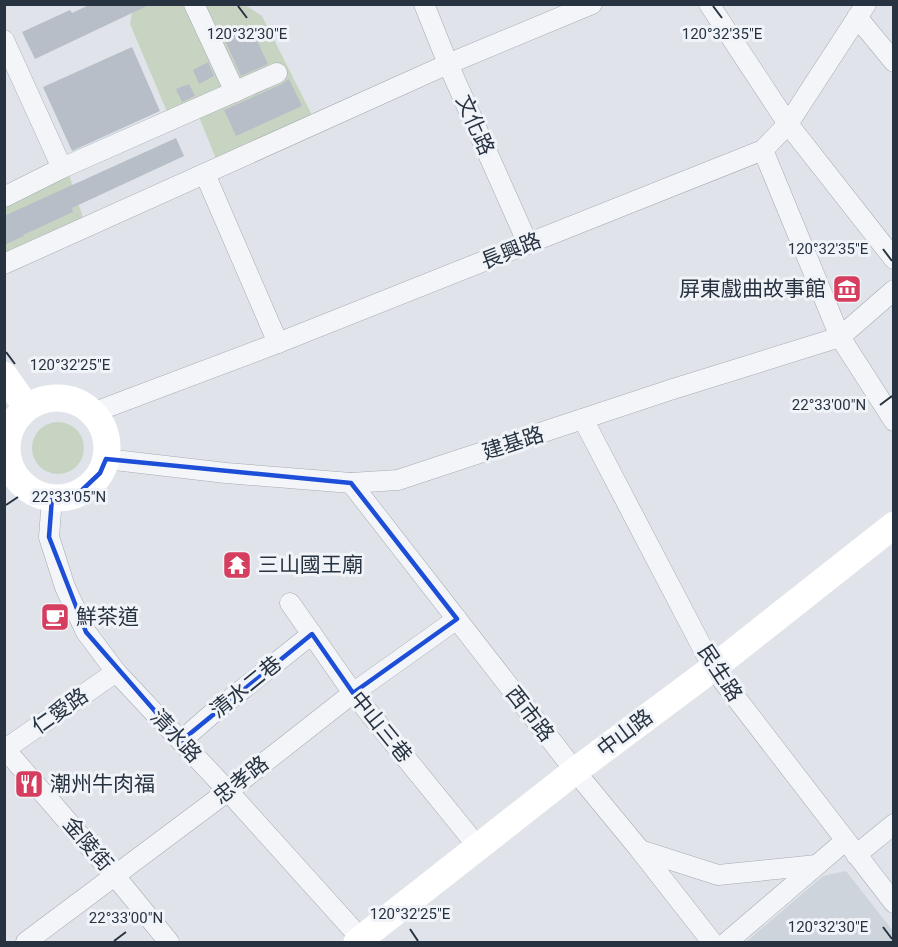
<svg xmlns="http://www.w3.org/2000/svg" width="898" height="947" viewBox="0 0 898 947" font-family="Roboto,'Noto Sans TC',sans-serif">
	<rect width="100%" height="100%" fill="#e0e4ea"/>
	<path fill="#ced4dc" d="M 846,871 L 893,931 L 893,942 L 746,942 L 823,876 Z"/>
	<g fill="#c7d4c1">
		<path d="M 133,5 L 245,5 L 262,16 L 313,117 L 216,159 L 199,117 L 69,174 L 83,218 L 5,252 L 4,189 L 168,114 L 130,24 Z"/>
		<circle cx="58" cy="448" r="26"/>
	</g>
	<g fill="#b7bec7">
		<path d="M 91,4 L 151,4 L 35,59 L 22,32 L 70,10 L 72,13 Z"/>
		<path d="M 250,26 L 268,64 L 241,76 L 224,38 Z"/>
		<path d="M 132,47 L 160,111 L 72,151 L 43,87 Z"/>
		<path d="M 208,62 L 214,76 L 199,84 L 193,70 Z"/>
		<path d="M 289,79 L 302,106 L 236,136 L 224,110 L 282,84 Z"/>
		<path d="M 189,84 L 195,96 L 182,102 L 176,89 Z"/>
		<path d="M 176,138 L 184,156 L 72,208 L 73,212 L 23,235 L 24,236 L 4,245 L 4,216 Z"/>
	</g>
	<g fill="none" stroke-linecap="round" stroke-linejoin="round">
		<g stroke="#a5abb4" stroke-width="21">
			<g id="street">
				<path d="M 194,4 L 235,92"/>
				<path d="M 424,4 L 448,64 L 528,244"/>
				<path d="M 709,4 L 788,124 L 894,259"/>
				<path d="M 857,17 L 894,62"/>
				<path d="M 4,40 L 62,168 L 4,197"/>
				<path d="M 763,150 L 840,337 L 894,421"/>
				<path d="M 62,168 L 277,73"/>
				<path d="M 205,174 L 278,343"/>
				<path d="M 4,264 L 448,64 L 592,4"/>
				<path d="M 92,413 L 278,343 L 763,150 L 788,124 L 866,4"/>
				<path d="M 583,419 L 713,668 L 894,903"/>
				<path d="M 4,434 L 9,435"/>
				<path d="M 106,459 L 226,473 L 351,483 L 398,480 L 673,389 L 840,337 L 894,290"/>
				<path d="M 351,483 L 575,771 L 640,850 L 712,942"/>
				<path d="M 52,498 L 49,537 L 65,587 L 86,632 L 116,672 L 228,791 L 364,942"/>
				<path d="M 290,603 L 353,693 L 478,847"/>
				<path d="M 181,741 L 214,712 L 312,634"/>
				<path d="M 4,748 L 115,876 L 169,942"/>
				<path d="M 4,750 L 116,672"/>
				<path d="M 640,850 L 718,875 L 817,865"/>
				<path d="M 856,855 L 894,824"/>
				<path d="M 26,942 L 228,791 L 353,693 L 457,619"/>
				<path d="M 727,942 L 845,841"/>
			</g>
		</g>
		<use href="#street" stroke="#f3f5f8" stroke-width="20"/>
		<g stroke="#fff" stroke-width="27">
			<path d="M 4,375 L 27,408"/>
			<circle cx="57" cy="448" r="50"/>
			<path d="M 357,942 L 575,771 L 713,668 L 894,525"/>
		</g>
	</g>
	<path fill="none" stroke="#1d4ed8" stroke-width="4.5" stroke-linejoin="round" d="M 106,459 L 351,483 L 457,619 L 353,693 L 312,634 L 181,741 L 86,632 L 49,537 L 52,498 L 80,492 L 100,473 Z"/>
	<path fill="none" stroke="#283342" stroke-width="2" d="M 238,6 L 247,18M 713,6 L 722,18M 883,249 L 892,261M 6,352 L 15,364M 880,405 L 892,396M 6,505 L 18,497M 883,927 L 892,939M 410,929 L 418,941M 114,941 L 126,932"/>
	<defs>
		<g id="museum-square" transform="scale(1.5)"><rect x="-9" y="-9" width="18" height="18" rx="4" fill="#d63e5f" stroke="#f0f3f7"/><path d="M0-6L6-3V-2H-6V-3ZM-5-1h2V3h-2ZM-1-1h2V3h-2ZM3-1h2V3H3ZM-6 4H6V6H-6Z" fill="#fff"/></g>
		<g id="temple-square" transform="scale(1.5)"><rect x="-9" y="-9" width="18" height="18" rx="4" fill="#d63e5f" stroke="#f0f3f7"/><path d="M0-6L5-2H3V0L6.5 2.5H4V6H1.5V3h-3V6H-4V2.5H-6.5L-3 0V-2H-5Z" fill="#fff"/></g>
		<g id="cafe-square" transform="scale(1.5)"><rect x="-9" y="-9" width="18" height="18" rx="4" fill="#d63e5f" stroke="#f0f3f7"/><path d="M-5.5-4.5H6V0H3Q3 3.5 0 3.5H-2.5Q-5.5 3.5-5.5 0ZM3-3.2v2h1.7v-2ZM-6 4.5H4V6H-6Z" fill="#fff"/></g>
		<g id="restaurant-square" transform="scale(1.5)"><rect x="-9" y="-9" width="18" height="18" rx="4" fill="#d63e5f" stroke="#f0f3f7"/><path d="M-5-6h1v4h1v-4h1v4h1v-4h1v5L-1.5 .5V6h-2V.5L-5-1ZM5-6V6H3V1.5H1.5Q1.5-4 5-6Z" fill="#fff"/></g>
	</defs>
	<g fill-rule="evenodd">
		<use href="#museum-square" x="847" y="289"/>
		<use href="#temple-square" x="237" y="565"/>
		<use href="#cafe-square" x="55" y="617"/>
		<use href="#restaurant-square" x="29" y="784"/>
	</g>
	<g text-anchor="middle" stroke-width="6" stroke-linejoin="round" paint-order="stroke">
		<g font-size="21" fill="#283342" stroke="#f0f3f7">
			<text transform="translate(475 125) rotate(66)" y="7">文化路</text>
			<text transform="translate(511 251) rotate(-22)" y="7">長興路</text>
			<text transform="translate(513 443) rotate(-18)" y="7">建基路</text>
			<text transform="translate(720 673) rotate(57)" y="7">民生路</text>
			<text transform="translate(246 687) rotate(-39)" y="7">清水二巷</text>
			<text transform="translate(60 711) rotate(-35)" y="7">仁愛路</text>
			<text transform="translate(530 714) rotate(52)" y="7">西市路</text>
			<text transform="translate(381 727) rotate(51)" y="7">中山三巷</text>
			<text transform="translate(625 733) rotate(-37)" y="7">中山路</text>
			<text transform="translate(176 736) rotate(47)" y="7">清水路</text>
			<text transform="translate(241 780) rotate(-38)" y="7">忠孝路</text>
			<text transform="translate(88 844) rotate(49)" y="7">金陵街</text>
		</g>
		<g font-size="21" fill="#283342" stroke="#f0f3f7" text-anchor="start">
			<text x="826" y="296" text-anchor="end">屏東戲曲故事館</text>
			<text x="258" y="572">三山國王廟</text>
			<text x="76" y="624">鮮茶道</text>
			<text x="50" y="791">潮州牛肉福</text>
		</g>
	</g>
	<g font-size="15" text-anchor="middle" fill="#283342" stroke="#f0f3f7" stroke-width="6" stroke-linejoin="round" paint-order="stroke">
		<text x="247" y="39">120°32'30"E</text>
		<text x="722" y="39">120°32'35"E</text>
		<text x="828" y="254">120°32'35"E</text>
		<text x="70" y="370">120°32'25"E</text>
		<text x="829" y="410">22°33'00"N</text>
		<text x="69" y="502">22°33'05"N</text>
		<text x="410" y="919">120°32'25"E</text>
		<text x="126" y="923">22°33'00"N</text>
		<text x="828" y="932">120°32'30"E</text>
	</g>
	<rect width="898" height="947" fill="none" stroke="#283342" stroke-width="12"/>
</svg>
